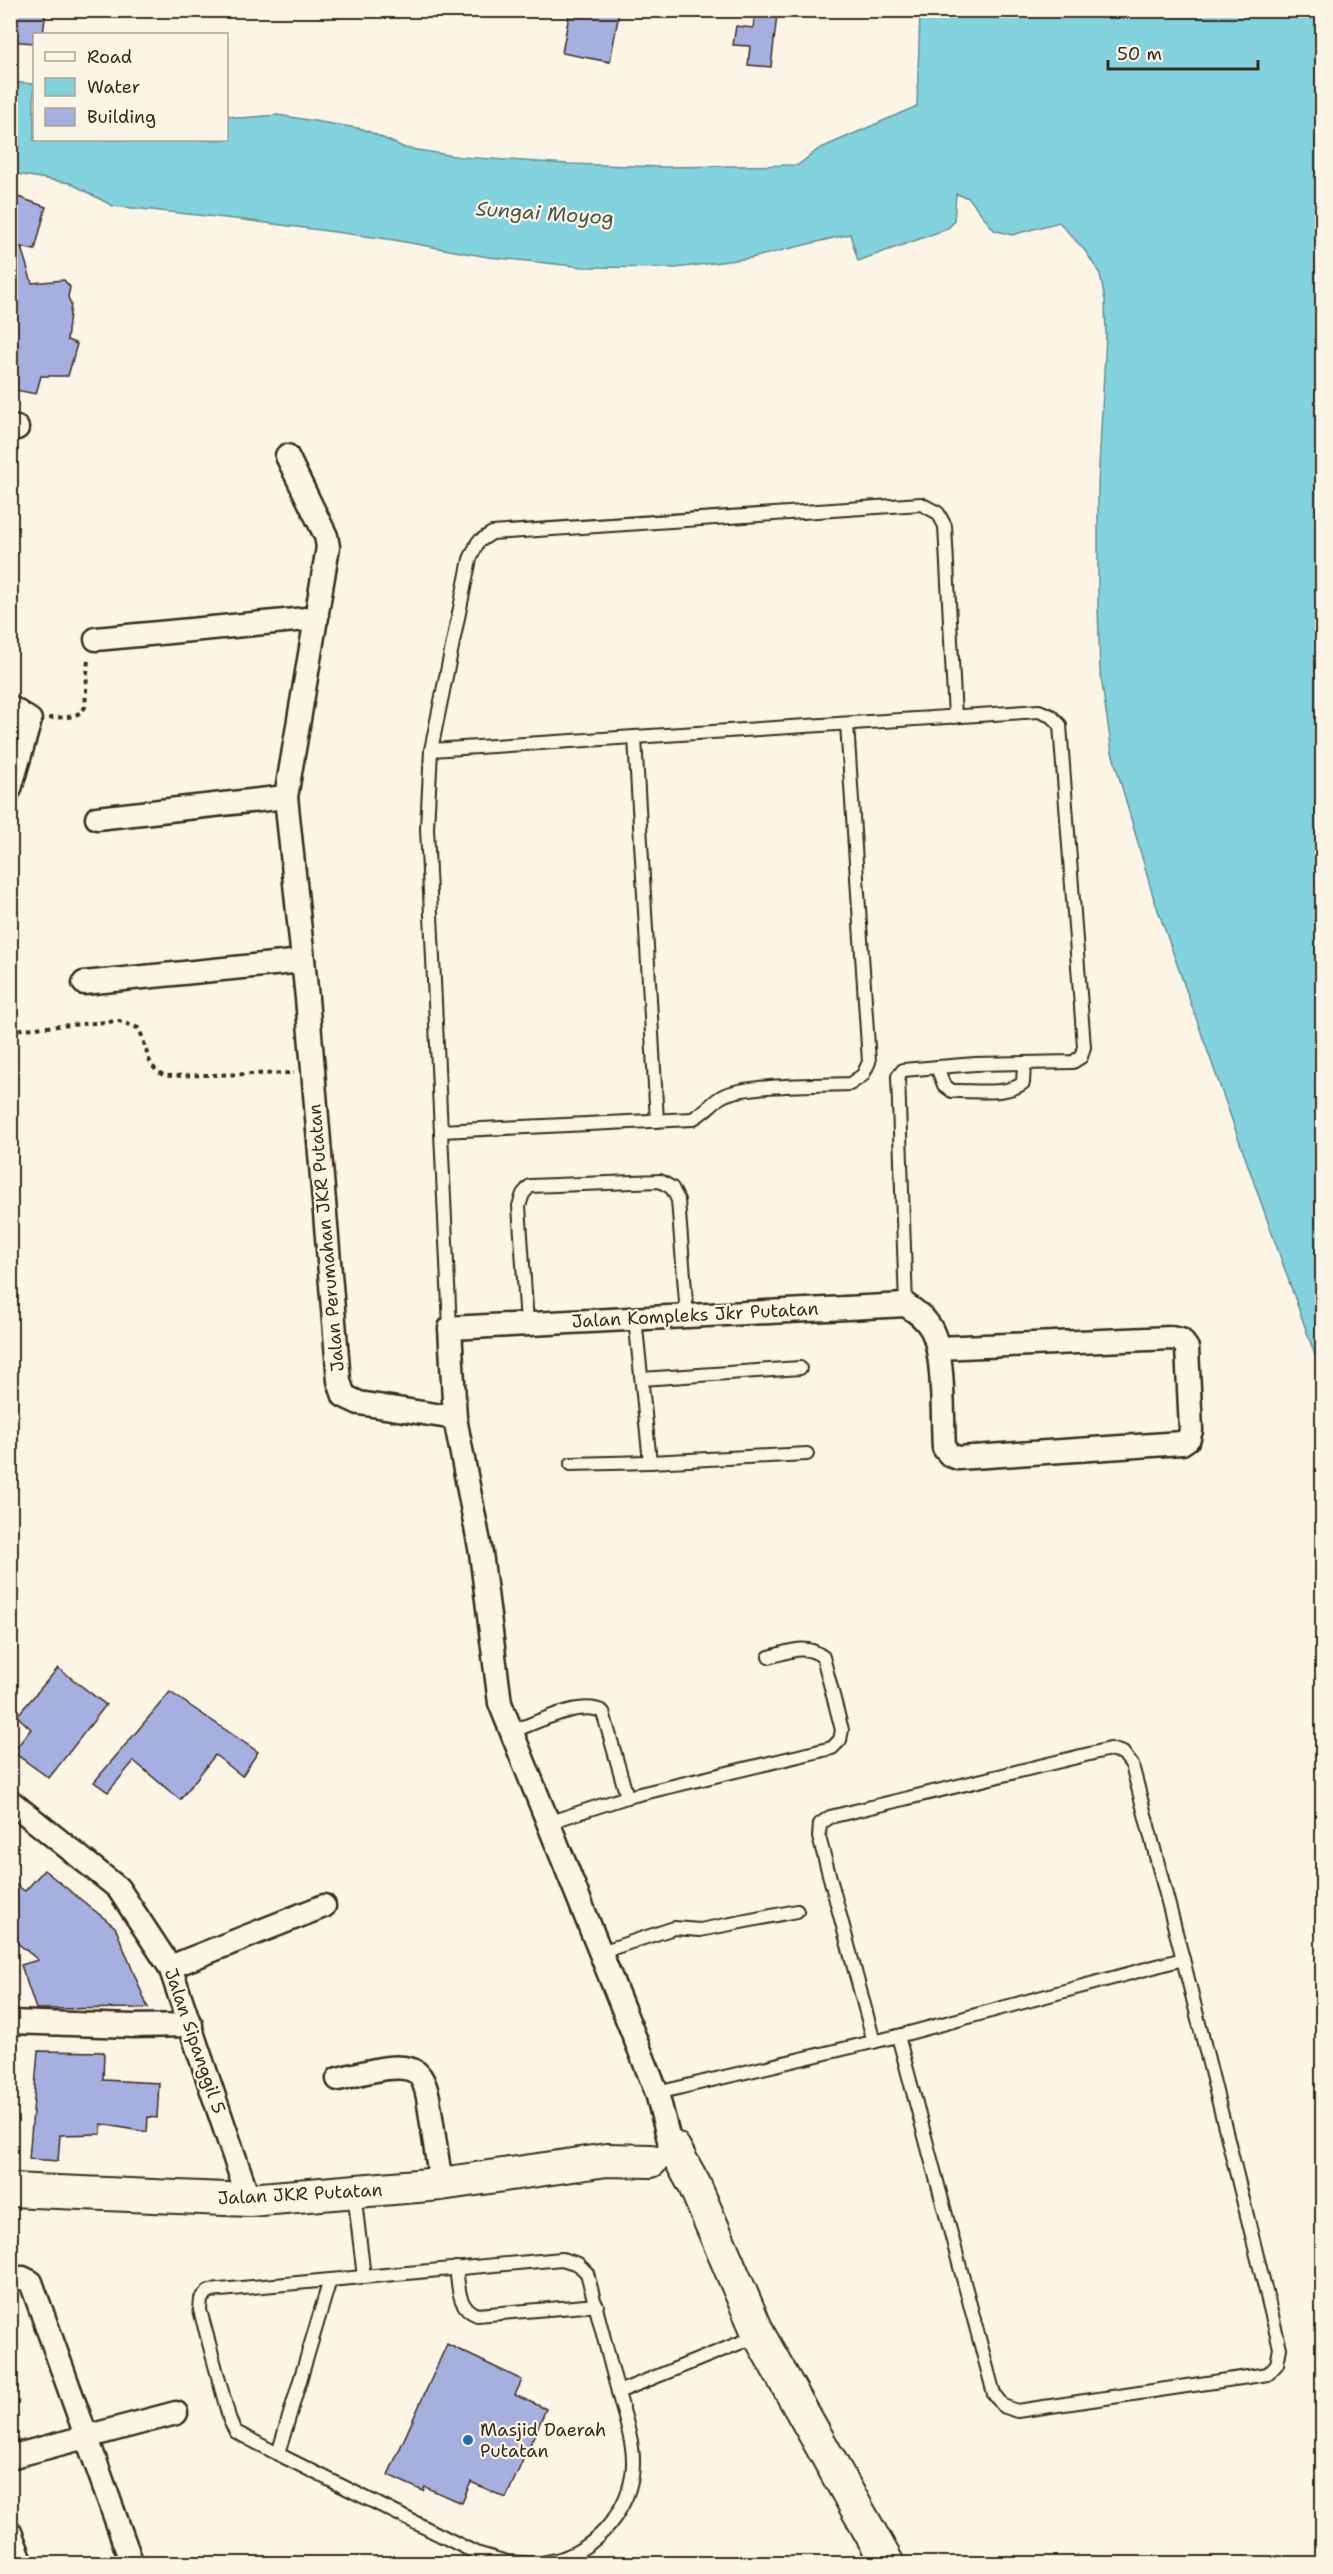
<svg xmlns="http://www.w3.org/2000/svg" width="1333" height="2574" viewBox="0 0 1333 2574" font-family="'Shantell Sans',sans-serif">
	<rect width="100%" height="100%" fill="#fcf5e5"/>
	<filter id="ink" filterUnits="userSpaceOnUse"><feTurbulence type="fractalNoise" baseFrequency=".0167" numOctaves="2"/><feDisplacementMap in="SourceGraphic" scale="12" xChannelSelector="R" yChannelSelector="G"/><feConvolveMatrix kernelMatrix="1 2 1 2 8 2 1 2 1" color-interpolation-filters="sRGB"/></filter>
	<g filter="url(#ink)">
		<path fill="#83d3df" stroke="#668f92" stroke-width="1.5" d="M 920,10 L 1322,11 L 1322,1375 L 1153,896 L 1112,752 L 1100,671 L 1098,606 L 1098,485 L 1106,336 L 1105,300 L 1100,274 L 1086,252 L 1059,222 L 1012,235 L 994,230 L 969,198 L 956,194 L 954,222 L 947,229 L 858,261 L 850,234 L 751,258 L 676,268 L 584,267 L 488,257 L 388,239 L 244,220 L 113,206 L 70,183 L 11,173 L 11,82 L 34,84 L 34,140 L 226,140 L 227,115 L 239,118 L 278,115 L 363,129 L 405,148 L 461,157 L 568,164 L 662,167 L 798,165 L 819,149 L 917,106 Z"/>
		<g fill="#a5b0e0" stroke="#3b2a1e" stroke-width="1.5">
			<path d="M 10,10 L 46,10 L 43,34 L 34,34 L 33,43 L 10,41 Z"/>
			<path d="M 570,10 L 619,13 L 610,62 L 562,53 Z"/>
			<path d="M 755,12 L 777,15 L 771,67 L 748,65 L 750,46 L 733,45 L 736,26 L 753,28 Z"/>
			<path d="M 10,194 L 46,207 L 35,250 L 21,247 L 32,283 L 64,280 L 70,287 L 68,297 L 71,304 L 67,340 L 77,344 L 68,376 L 41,376 L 36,394 L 10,389 Z"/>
			<path d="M 58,1668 L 106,1705 L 49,1778 L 13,1752 L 31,1729 L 17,1716 Z"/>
			<path d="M 170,1692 L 258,1752 L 242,1776 L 215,1755 L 180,1800 L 134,1761 L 108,1792 L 94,1782 Z"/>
			<path d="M 44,1870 L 115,1927 L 148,2008 L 36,2009 L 21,1965 L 38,1960 L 10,1937 L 10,1881 L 25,1891 Z"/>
			<path d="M 38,2051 L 104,2052 L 103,2080 L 159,2083 L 157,2118 L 148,2117 L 147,2132 L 101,2124 L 101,2134 L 60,2135 L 58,2161 L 29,2159 Z"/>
			<path d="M 447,2344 L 522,2380 L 515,2395 L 546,2409 L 506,2498 L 471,2482 L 462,2503 L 425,2487 L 423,2491 L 388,2475 Z"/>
		</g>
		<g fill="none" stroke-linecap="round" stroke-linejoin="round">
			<g stroke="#3b2a1e" stroke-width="16">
				<g id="lane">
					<path d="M 635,738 L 657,1121"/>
					<path d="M 431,750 L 1039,711 L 1051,716 L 1060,725 L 1084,1047 L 1081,1057 L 1073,1062 L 975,1064 L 903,1070 L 898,1076 L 906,1305"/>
					<path d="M 937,1067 L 944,1085 L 952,1091 C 973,1090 1006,1096 1023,1083 L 1024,1064"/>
					<path d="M 441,1131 L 692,1119 C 706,1112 711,1103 721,1097 C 742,1084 822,1085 850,1084 L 863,1075 L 869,1062 L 847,724"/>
					<path d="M 635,1318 L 650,1462 L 807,1454"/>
					<path d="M 527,1323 L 519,1206 L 523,1194 L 530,1186 L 660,1181 L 672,1188 L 678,1200 L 687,1315"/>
					<path d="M 450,1328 L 427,828 L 431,750 L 470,559 L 478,542 L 492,533 L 921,504 L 938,513 L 945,526 L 955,717"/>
					<path d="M 642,1379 L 800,1368"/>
					<path d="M 571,1464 L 650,1462"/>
					<path d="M 513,1731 C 536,1723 582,1699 603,1712 L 627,1797"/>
					<path d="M 547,1823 L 627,1797 L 832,1748 L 840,1740 L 842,1730 L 823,1657 C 806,1643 788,1652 769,1657"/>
					<path d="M 601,1952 L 674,1928 L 700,1930 L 797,1911"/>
					<path d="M 898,2036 L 1183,1959"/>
					<path d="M 657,2093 L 898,2036 L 994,2394 L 1003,2406 L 1017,2411 L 1268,2374 L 1277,2364 L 1280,2348 L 1183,1959 L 1132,1765 L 1123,1753 L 1110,1749 L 830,1817 L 820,1824 L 819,1837 L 874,2042"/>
					<path d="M 354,2192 L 364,2277"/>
					<path d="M 456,2268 C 459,2286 457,2308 477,2315 L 597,2305"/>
					<path d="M 330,2280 L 278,2454 L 476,2553 L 507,2562 L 538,2564"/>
					<path d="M 278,2454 L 236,2432 L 230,2421 L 200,2310 L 201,2299 L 209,2291 L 562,2259 L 578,2264 L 587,2273 L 618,2392"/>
					<path d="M 539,2564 C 549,2561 561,2560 570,2555 C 606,2539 634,2500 633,2460 C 633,2438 623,2413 618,2392 L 757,2336"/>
				</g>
			</g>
			<g stroke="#3b2a1e" stroke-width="27">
				<g id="street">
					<path d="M 10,427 L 17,428"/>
					<path d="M 287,456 L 326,536 L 328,547 L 286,797 L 307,998 L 339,1381 L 344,1396 L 359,1403 L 455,1418"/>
					<path d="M 96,639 L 317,618"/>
					<path d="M 10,707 L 30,720 L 10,789"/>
					<path d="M 97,818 L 286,797"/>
					<path d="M 84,983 L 303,961"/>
					<path d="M 10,1801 L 118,1888 L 170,1967 L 249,2200"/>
					<path d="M 170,1967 L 324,1906"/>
					<path d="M 10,2022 L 133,2026 L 191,2025"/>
					<path d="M 338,2079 C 357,2075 399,2060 416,2072 C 423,2077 426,2088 428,2097 L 441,2184"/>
					<path d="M 669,2140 L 657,2093 L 500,1703 L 481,1553 L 455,1418 L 450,1328 L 906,1305 C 915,1311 924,1317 930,1327 C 945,1350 942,1418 944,1448 L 950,1455 L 958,1458 L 1182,1443 L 1189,1438 L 1191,1430 L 1187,1348 L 1181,1340 L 1171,1338 L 938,1348"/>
					<path d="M 10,2278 L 23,2278 L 31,2282 L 132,2564"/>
					<path d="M 10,2457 L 176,2413"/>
					<path d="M 10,2532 L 20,2558"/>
				</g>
			</g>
			<g stroke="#3b2a1e" stroke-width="36">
				<g id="secondary">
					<path d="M 674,2148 L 694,2184 L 759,2335 L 888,2564"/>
					<path d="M 10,2190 L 249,2200 L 441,2184 L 607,2160 L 651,2161"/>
				</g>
			</g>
			<g stroke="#3b2a1e" stroke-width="4" stroke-dasharray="4.5 4.5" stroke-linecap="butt">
				<path d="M 49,718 C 62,717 78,719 85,707 L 88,658"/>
				<path d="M 10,1030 L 119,1021 L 138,1028 C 149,1046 143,1067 166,1076 L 294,1073"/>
			</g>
			<use href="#lane" stroke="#fcf5e5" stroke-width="12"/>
			<use href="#street" stroke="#fcf5e5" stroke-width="22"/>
			<use href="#secondary" stroke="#fcf5e5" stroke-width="32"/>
		</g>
	</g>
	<circle fill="#1f6fb2" stroke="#fcf5e5" stroke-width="2" cx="468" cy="2440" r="6"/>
	<g text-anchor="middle" stroke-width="4.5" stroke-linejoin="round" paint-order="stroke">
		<g font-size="18" fill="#3b2a1e" stroke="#fcf5e5">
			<text transform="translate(326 1238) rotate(-95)" y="6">Jalan Perumahan JKR Putatan</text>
			<text transform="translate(695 1315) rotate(-3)" y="6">Jalan Kompleks Jkr Putatan</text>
			<text transform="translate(195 2041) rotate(71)" y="6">Jalan Sipanggil 5</text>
			<text transform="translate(300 2194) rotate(-3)" y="6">Jalan JKR Putatan</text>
		</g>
		<g font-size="18" fill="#3b2a1e" stroke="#fcf5e5" text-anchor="start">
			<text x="480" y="2436">Masjid Daerah<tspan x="480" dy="21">Putatan</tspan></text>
		</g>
		<g font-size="20" font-style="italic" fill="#4d544e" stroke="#fcf5e5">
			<text transform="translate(545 213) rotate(4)" y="7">Sungai Moyog</text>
		</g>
	</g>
	<rect width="1333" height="2574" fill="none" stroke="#fcf5e5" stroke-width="36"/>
	<rect x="18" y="18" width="1297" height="2538" fill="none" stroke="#3b2a1e" stroke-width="2" filter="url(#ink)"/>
	<rect x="33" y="33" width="195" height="108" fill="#fcf5e5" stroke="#afa495" stroke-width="1.5"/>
	<rect x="45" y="52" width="30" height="9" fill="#fcf5e5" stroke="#afa495" stroke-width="1.5"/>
	<text x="87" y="63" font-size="18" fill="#3b2a1e">Road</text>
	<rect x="45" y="78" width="30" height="18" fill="#83d3df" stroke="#afa495" stroke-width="1.5"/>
	<text x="87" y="93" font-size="18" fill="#3b2a1e">Water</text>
	<rect x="45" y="108" width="30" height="18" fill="#a5b0e0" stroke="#afa495" stroke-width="1.5"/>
	<text x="87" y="123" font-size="18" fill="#3b2a1e">Building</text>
	<path d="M1108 60v9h150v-9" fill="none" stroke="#3b2a1e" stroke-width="3"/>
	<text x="1117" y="60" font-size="18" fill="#3b2a1e" stroke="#fcf5e5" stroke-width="4.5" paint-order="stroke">50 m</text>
</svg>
